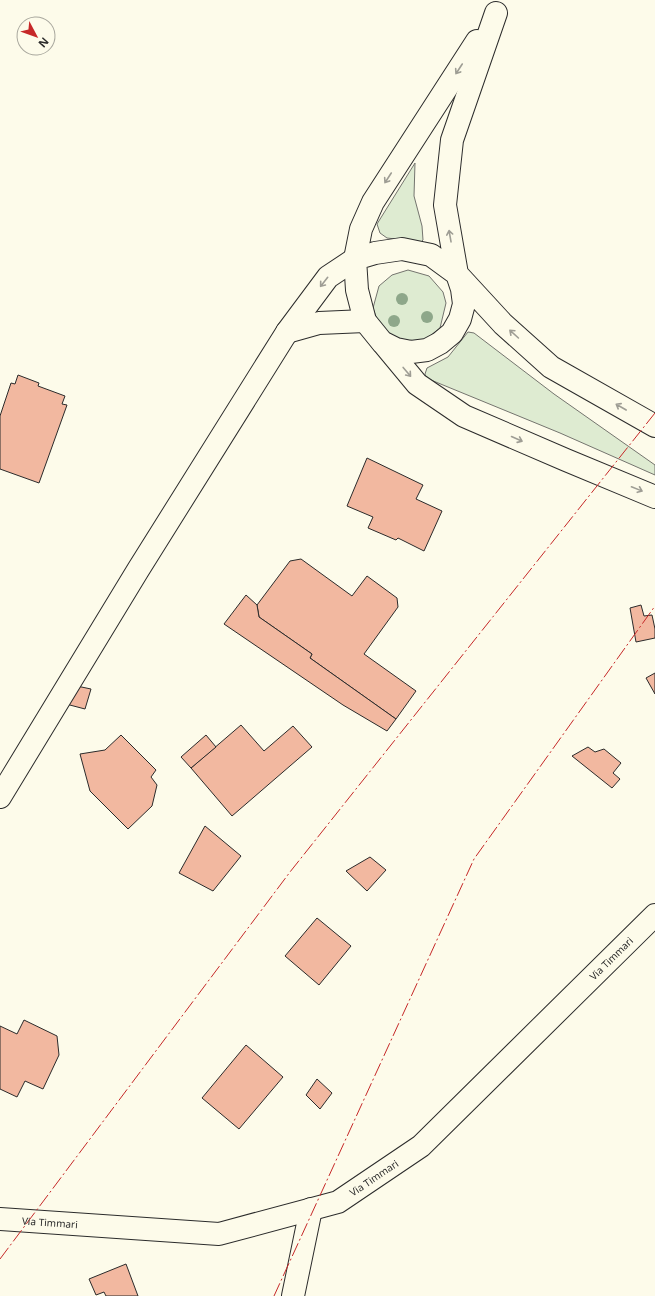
<svg xmlns="http://www.w3.org/2000/svg" width="655" height="1296" viewBox="0 0 655 1296" font-family="'Noto Sans',sans-serif">
	<rect width="100%" height="100%" fill="#fdfbea"/>
	<g fill="#deebd1" stroke="#74746e">
		<path d="M 415,163 L 414,196 L 422,226 L 423,240 L 421,242 L 387,238 L 380,233 L 377,224 Z"/>
		<path d="M 408,270 L 429,276 L 443,292 L 446,303 L 440,328 L 421,343 L 398,343 L 381,331 L 373,308 L 379,286 L 392,275 Z"/>
		<path d="M 468,332 L 474,333 L 554,394 L 655,465 L 655,475 L 560,433 L 426,378 L 425,374 L 427,368 L 448,357 Z"/>
	</g>
	<g fill="#f2b8a0" stroke="#2b2b2b">
		<path d="M 18,375 L 39,383 L 38,386 L 65,396 L 62,404 L 67,405 L 39,483 L 0,469 L 0,416 L 11,383 L 15,384 Z"/>
		<path d="M 367,458 L 423,485 L 416,499 L 442,511 L 424,551 L 398,538 L 396,540 L 368,528 L 373,517 L 347,506 Z"/>
		<path d="M 301,559 L 352,596 L 367,576 L 397,598 L 398,607 L 364,654 L 416,691 L 396,719 L 310,658 L 312,654 L 259,617 L 257,605 L 290,561 Z"/>
		<path d="M 246,595 L 257,605 L 259,617 L 312,654 L 310,658 L 396,719 L 387,731 L 343,705 L 224,624 Z"/>
		<path d="M 641,605 L 644,616 L 652,615 L 655,629 L 655,638 L 636,642 L 630,608 Z"/>
		<path d="M 655,673 L 655,694 L 646,678 Z"/>
		<path d="M 72,685 L 91,689 L 85,709 L 66,704 Z"/>
		<path d="M 241,725 L 264,751 L 293,726 L 312,747 L 232,816 L 191,768 Z"/>
		<path d="M 121,735 L 156,770 L 151,777 L 157,785 L 152,806 L 128,829 L 90,791 L 80,754 L 105,750 Z"/>
		<path d="M 206,735 L 216,747 L 191,768 L 181,757 Z"/>
		<path d="M 588,747 L 595,752 L 604,749 L 621,763 L 613,773 L 620,779 L 612,788 L 572,756 Z"/>
		<path d="M 205,826 L 241,856 L 213,891 L 179,873 Z"/>
		<path d="M 370,857 L 386,870 L 367,891 L 346,871 Z"/>
		<path d="M 317,918 L 351,946 L 319,985 L 285,956 Z"/>
		<path d="M 24,1020 L 57,1036 L 59,1055 L 43,1089 L 25,1081 L 17,1097 L 0,1089 L 0,1026 L 17,1034 Z"/>
		<path d="M 246,1045 L 283,1077 L 239,1129 L 202,1098 Z"/>
		<path d="M 317,1079 L 332,1093 L 320,1109 L 306,1095 Z"/>
		<path d="M 126,1264 L 138,1296 L 106,1296 L 104,1292 L 96,1295 L 89,1279 Z"/>
	</g>
	<g fill="none" stroke-linecap="round" stroke-linejoin="round">
		<g stroke="#2b2b2b" stroke-width="24">
			<g id="minor">
				<path d="M 287,332 L 319,323 L 365,321"/>
				<path d="M 0,797 L 138,570 L 287,332 L 328,277 L 355,259"/>
				<path d="M 293,1296 L 311,1209"/>
			</g>
		</g>
		<g stroke="#2b2b2b" stroke-width="24">
			<g id="major">
				<path d="M 496,13 L 452,140 L 445,205 L 457,274 L 462,289 L 464,304 L 460,319 L 452,333 L 440,343 L 427,350 L 411,352 L 396,349 L 382,342 L 365,321 L 357,290 L 355,259 L 375,253 L 402,249 L 431,255 L 457,274 L 503,324 L 551,367 L 655,426"/>
				<path d="M 355,259 L 361,229 L 373,202 L 477,41"/>
				<path d="M 383,343 L 417,384 L 464,416 L 566,460 L 655,497"/>
				<path id="s1" d="M 0,1219 L 219,1234 L 338,1202 L 421,1146 L 655,915"/>
			</g>
		</g>
		<use href="#minor" stroke="#fdfbea" stroke-width="22"/>
		<use href="#major" stroke="#fdfbea" stroke-width="22"/>
		<g stroke="#c62828" stroke-width="1" stroke-dasharray="14 3 2 3" stroke-linecap="butt">
			<path d="M 0,1259 L 290,872 L 655,413"/>
			<path d="M 274,1296 L 474,859 L 655,606"/>
		</g>
	</g>
	<g fill="#8ea78a">
		<circle cx="402" cy="299" r="6"/>
		<circle cx="427" cy="317" r="6"/>
		<circle cx="394" cy="321" r="6"/>
	</g>
	<defs><path id="oneway-shaft" d="M-6 0H5M1.5-3L5.5 0L1.5 3" fill="none" stroke-width="1.6" stroke-linecap="round" stroke-linejoin="round"/></defs>
	<g stroke="#9e9d94">
		<use href="#oneway-shaft" transform="translate(459 69) rotate(123)"/>
		<use href="#oneway-shaft" transform="translate(388 178) rotate(123)"/>
		<use href="#oneway-shaft" transform="translate(450 236) rotate(-100)"/>
		<use href="#oneway-shaft" transform="translate(324 282) rotate(128)"/>
		<use href="#oneway-shaft" transform="translate(514 334) rotate(-138)"/>
		<use href="#oneway-shaft" transform="translate(407 372) rotate(50)"/>
		<use href="#oneway-shaft" transform="translate(621 407) rotate(-150)"/>
		<use href="#oneway-shaft" transform="translate(517 439) rotate(24)"/>
		<use href="#oneway-shaft" transform="translate(637 489) rotate(22)"/>
	</g>
	<g text-anchor="middle" stroke-width="3" stroke-linejoin="round" paint-order="stroke">
		<g font-size="10" fill="#2b2b2b" stroke="#fdfbea">
			<text dy="4" stroke="none"><textPath href="#s1" startOffset="710">Via Timmari</textPath></text>
			<text dy="4" stroke="none"><textPath href="#s1" startOffset="386">Via Timmari</textPath></text>
			<text dy="4" stroke="none"><textPath href="#s1" startOffset="50">Via Timmari</textPath></text>
		</g>
	</g>
	<g transform="translate(36 36) rotate(131)"><circle r="19" fill="#fdfbea" stroke="#a9a89e"/>
	<path d="M0-3L7 15L0 10L-7 15Z" fill="#c62828"/>
	<text y="-6" font-size="11" font-weight="bold" text-anchor="middle" fill="#2b2b2b">N</text>
	</g>
</svg>
